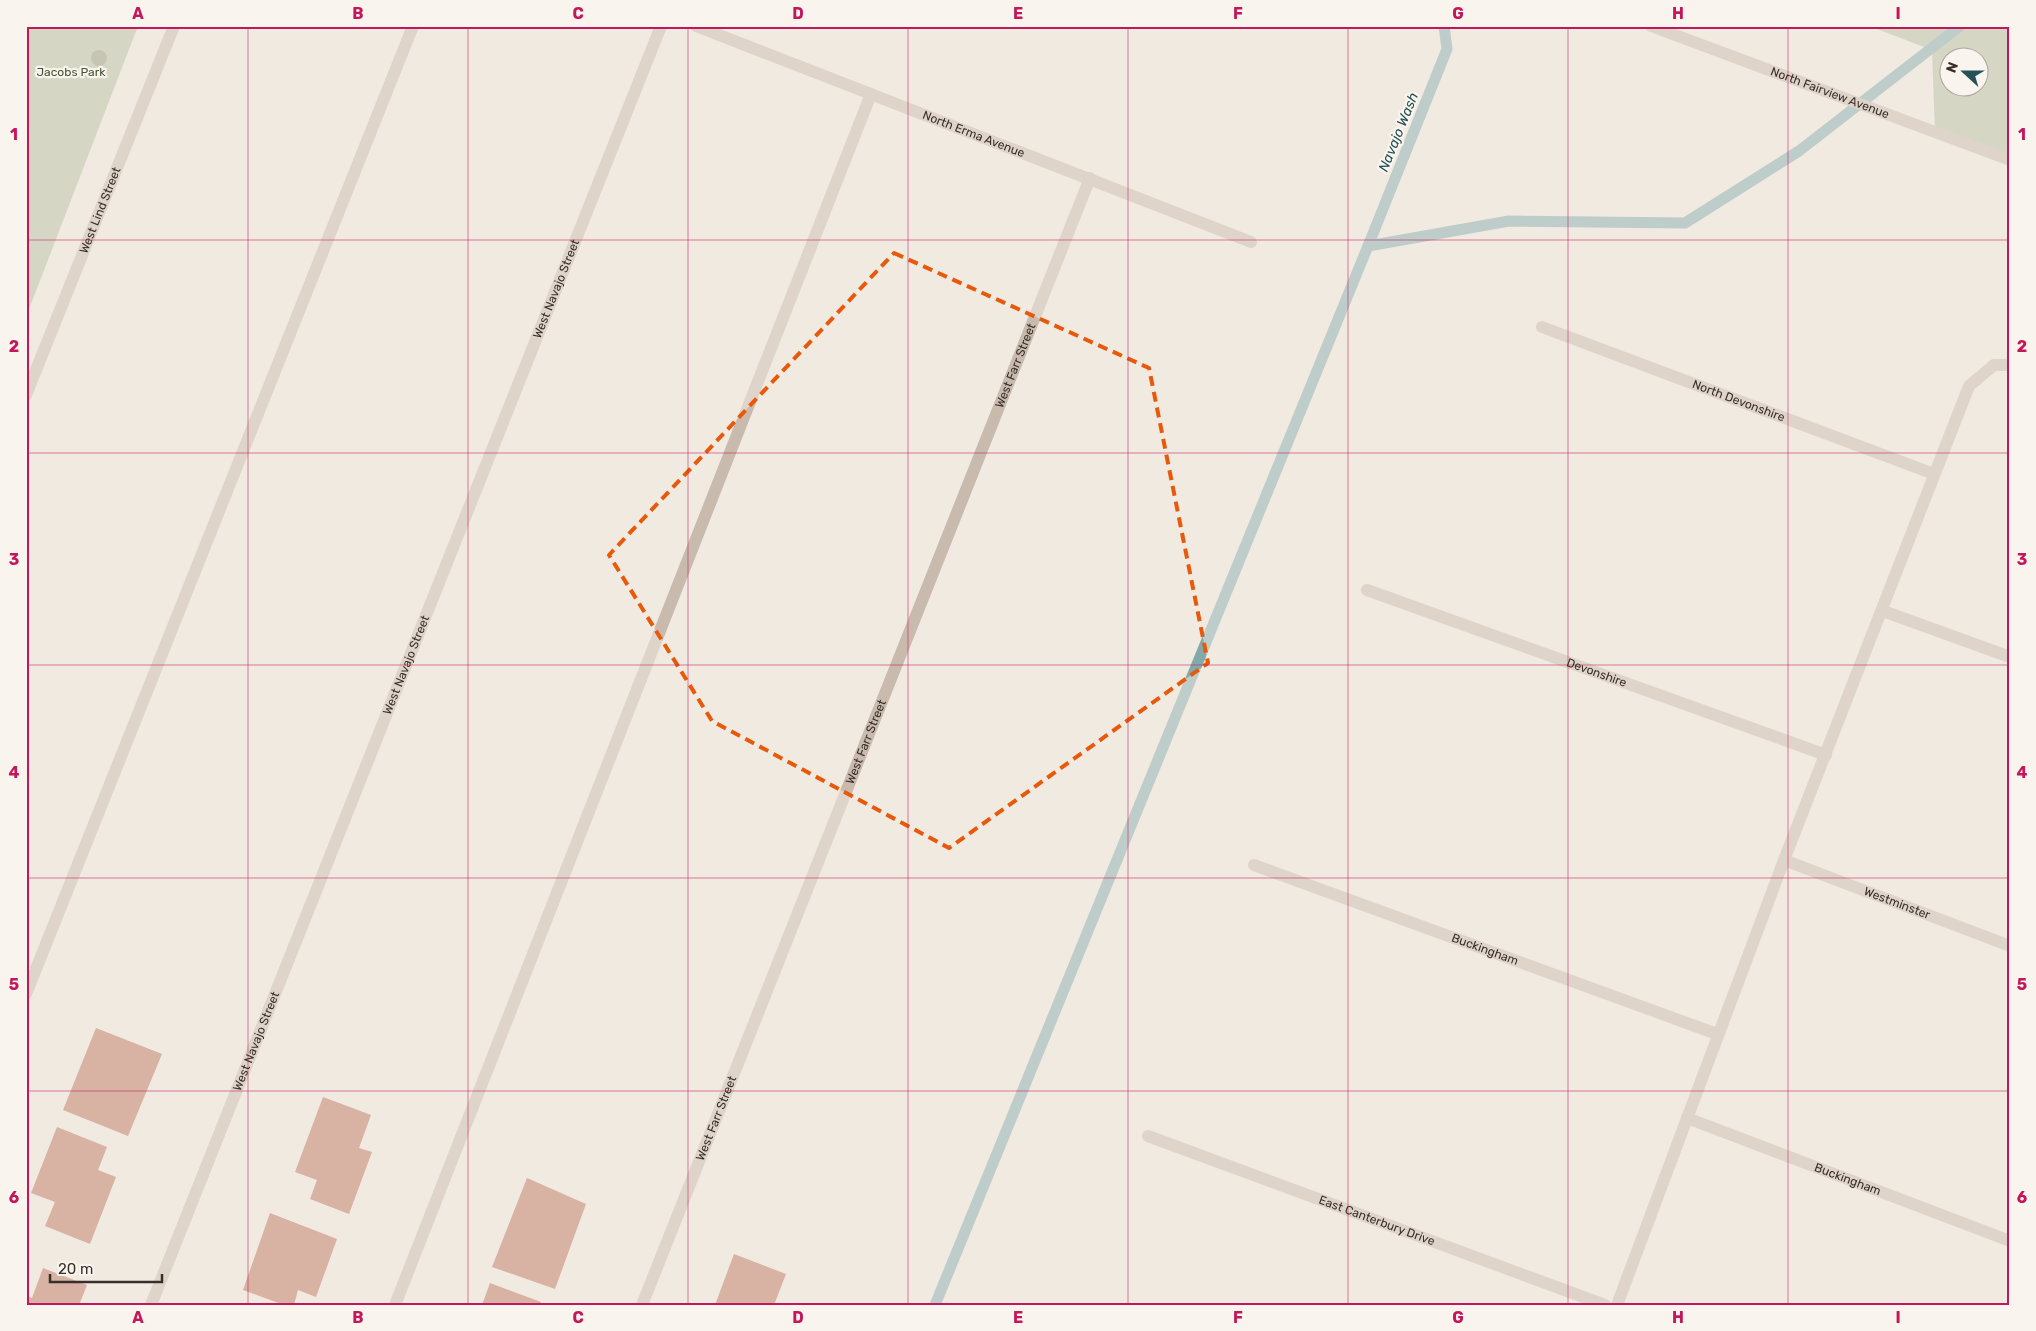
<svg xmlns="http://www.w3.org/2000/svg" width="2036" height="1331" viewBox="0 0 2036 1331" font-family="Rubik,sans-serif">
	<rect width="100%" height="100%" fill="#f1eae1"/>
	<g fill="#b5bfa2" fill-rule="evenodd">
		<path d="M 26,26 L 138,26 L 26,317 Z"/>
		<path d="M 1869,26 L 2010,26 L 2010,160 L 1935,133 L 1932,50 ZM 1948,58 L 1978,58 L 1978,88 L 1948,88 Z"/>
	</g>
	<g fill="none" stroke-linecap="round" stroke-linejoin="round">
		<g stroke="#82aaac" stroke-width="11">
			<path d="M 1368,246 L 1509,221 L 1685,223 L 1799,151 L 1960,26"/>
			<path d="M 935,1305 L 1368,246 L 1447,49 L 1444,26"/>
		</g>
	</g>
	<g fill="#bb6f55">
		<path d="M 96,1028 L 162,1054 L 128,1136 L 63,1110 Z"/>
		<path d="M 323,1097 L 371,1115 L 359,1148 L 372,1152 L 349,1214 L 310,1199 L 317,1180 L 295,1172 Z"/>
		<path d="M 57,1127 L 107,1147 L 98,1170 L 116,1177 L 90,1244 L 45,1226 L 55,1202 L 31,1193 Z"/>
		<path d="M 527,1178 L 586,1204 L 555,1289 L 492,1267 Z"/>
		<path d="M 270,1213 L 337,1239 L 316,1297 L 298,1290 L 294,1305 L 284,1305 L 243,1290 Z"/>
		<path d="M 734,1254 L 786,1274 L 774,1305 L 715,1305 Z"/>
		<path d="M 43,1268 L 87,1285 L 79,1305 L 26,1305 L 26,1295 L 32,1298 Z"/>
		<path d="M 490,1283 L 541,1302 L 540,1305 L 482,1305 Z"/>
	</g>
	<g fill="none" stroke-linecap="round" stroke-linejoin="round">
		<g stroke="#c9baae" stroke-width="12">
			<path id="s1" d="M 696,26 L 1251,242"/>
			<path id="s2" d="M 1651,26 L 2010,160"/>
			<path id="s3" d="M 1542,327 L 1934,474"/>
			<path id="s4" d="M 26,395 L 174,26"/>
			<path id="s5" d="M 1367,590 L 1826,755"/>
			<path d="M 1883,611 L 2010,657"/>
			<path id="s6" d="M 1784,860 L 2010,946"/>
			<path id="s7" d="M 1254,865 L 1717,1034"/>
			<path d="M 26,994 L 413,26"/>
			<path id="s8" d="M 1687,1118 L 2010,1241"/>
			<path id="s9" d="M 1148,1136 L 1605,1305"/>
			<path id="s10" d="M 151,1305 L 661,26"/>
			<path d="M 395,1305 L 871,94"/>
			<path id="s11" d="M 642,1305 L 1090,178"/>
			<path d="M 1617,1305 L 1784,860 L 1969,386 L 1994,365 L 2010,365"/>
		</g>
	</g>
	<circle fill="#949880" cx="99" cy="58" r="8"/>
	<path d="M0 0H2036V1331H0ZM 894,253 L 1149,368 L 1208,663 L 949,848 L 712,721 L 609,555 Z" fill="#f1eae1" fill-opacity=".55" fill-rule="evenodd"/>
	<path fill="none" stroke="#e8590c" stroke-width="4" stroke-dasharray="10 6" stroke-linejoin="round" d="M 894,253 L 1149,368 L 1208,663 L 949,848 L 712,721 L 609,555 Z"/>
	<path fill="none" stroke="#c2185b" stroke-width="1" stroke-opacity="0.55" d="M 248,26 L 248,1305M 468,26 L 468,1305M 688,26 L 688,1305M 908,26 L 908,1305M 1128,26 L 1128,1305M 1348,26 L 1348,1305M 1568,26 L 1568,1305M 1788,26 L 1788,1305M 26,240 L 2010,240M 26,453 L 2010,453M 26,665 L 2010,665M 26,878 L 2010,878M 26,1091 L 2010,1091"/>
	<g text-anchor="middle" stroke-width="4.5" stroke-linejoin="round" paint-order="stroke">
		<g font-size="12" fill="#475431" stroke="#f9f4ed">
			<text x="71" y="76">Jacobs Park</text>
		</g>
		<g font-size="12" fill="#382f2b" stroke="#f9f4ed">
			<text dy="4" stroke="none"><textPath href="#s2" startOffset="191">North Fairview Avenue</textPath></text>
			<text dy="4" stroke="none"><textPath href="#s1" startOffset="298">North Erma Avenue</textPath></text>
			<text dy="4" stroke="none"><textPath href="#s4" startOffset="199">West Lind Street</textPath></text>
			<text dy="4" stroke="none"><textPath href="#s10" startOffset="1094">West Navajo Street</textPath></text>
			<text dy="4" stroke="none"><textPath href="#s11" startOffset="1011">West Farr Street</textPath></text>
			<text dy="4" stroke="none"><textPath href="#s3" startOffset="210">North Devonshire</textPath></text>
			<text dy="4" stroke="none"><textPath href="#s10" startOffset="689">West Navajo Street</textPath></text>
			<text dy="4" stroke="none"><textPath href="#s5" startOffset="244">Devonshire</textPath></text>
			<text dy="4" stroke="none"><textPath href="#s11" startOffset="606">West Farr Street</textPath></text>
			<text dy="4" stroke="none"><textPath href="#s6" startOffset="121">Westminster</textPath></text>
			<text dy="4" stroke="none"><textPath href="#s7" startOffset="246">Buckingham</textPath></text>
			<text dy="4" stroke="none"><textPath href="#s10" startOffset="284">West Navajo Street</textPath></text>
			<text dy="4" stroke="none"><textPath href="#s11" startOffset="201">West Farr Street</textPath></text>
			<text dy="4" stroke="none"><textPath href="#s8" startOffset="172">Buckingham</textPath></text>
			<text dy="4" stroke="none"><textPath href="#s9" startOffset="244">East Canterbury Drive</textPath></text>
		</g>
		<g font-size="14" font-style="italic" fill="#245256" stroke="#f9f4ed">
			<text transform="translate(1398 132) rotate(-68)" y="5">Navajo Wash</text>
		</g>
	</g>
	<rect width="2036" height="1331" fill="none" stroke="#f9f4ed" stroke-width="55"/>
	<g transform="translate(1964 72) rotate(291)"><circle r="24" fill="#f9f4ed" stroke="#aca59f"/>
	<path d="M0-4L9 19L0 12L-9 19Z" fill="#245256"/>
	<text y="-8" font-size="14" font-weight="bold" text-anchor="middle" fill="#382f2b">N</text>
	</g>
	<path d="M50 1274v8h112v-8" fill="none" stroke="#382f2b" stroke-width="2.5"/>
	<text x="58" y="1274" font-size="15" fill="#382f2b" stroke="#f9f4ed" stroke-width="4" paint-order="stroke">20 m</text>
	<rect x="28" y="28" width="1980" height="1276" fill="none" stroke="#c2185b" stroke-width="2"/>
	<g font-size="16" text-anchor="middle" font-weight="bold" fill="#c2185b">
		<text x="138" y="19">A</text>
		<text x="358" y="19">B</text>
		<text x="578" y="19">C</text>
		<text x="798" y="19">D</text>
		<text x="1018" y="19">E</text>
		<text x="1238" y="19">F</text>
		<text x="1458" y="19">G</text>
		<text x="1678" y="19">H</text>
		<text x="1898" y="19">I</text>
		<text x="14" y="140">1</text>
		<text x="2022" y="140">1</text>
		<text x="14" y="352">2</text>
		<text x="2022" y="352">2</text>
		<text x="14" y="565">3</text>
		<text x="2022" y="565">3</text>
		<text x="14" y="778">4</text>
		<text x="2022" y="778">4</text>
		<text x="14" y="990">5</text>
		<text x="2022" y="990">5</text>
		<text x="14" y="1203">6</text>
		<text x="2022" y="1203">6</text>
		<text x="138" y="1323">A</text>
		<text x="358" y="1323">B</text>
		<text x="578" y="1323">C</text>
		<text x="798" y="1323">D</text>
		<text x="1018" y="1323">E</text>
		<text x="1238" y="1323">F</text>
		<text x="1458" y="1323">G</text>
		<text x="1678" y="1323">H</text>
		<text x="1898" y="1323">I</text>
	</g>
</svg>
